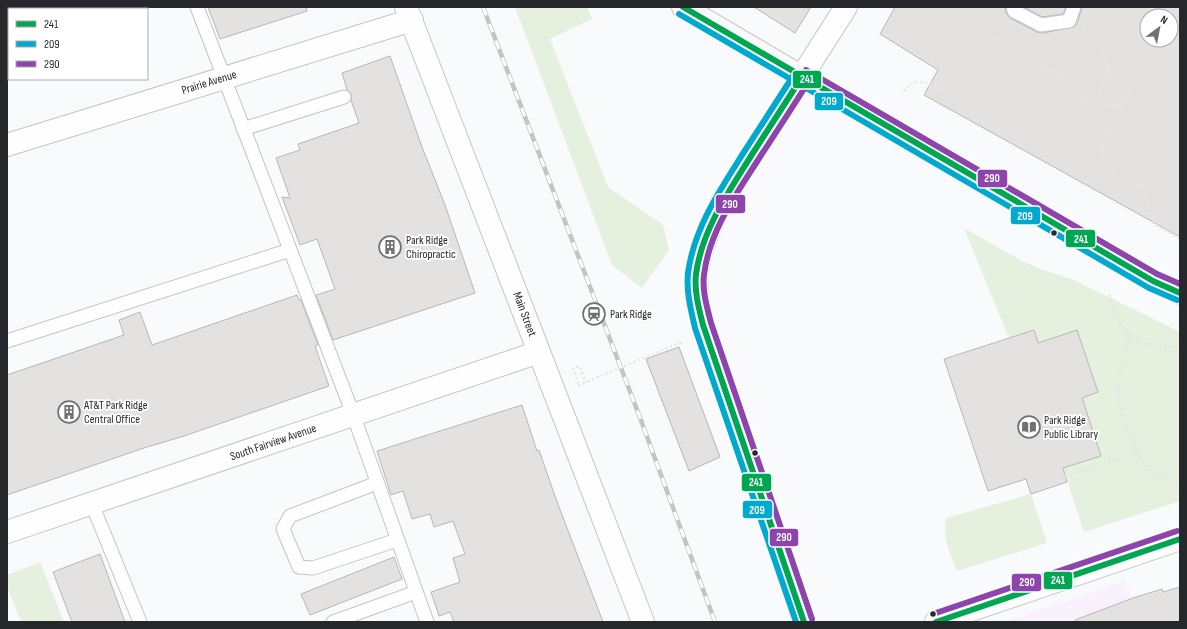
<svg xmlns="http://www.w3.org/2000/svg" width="1187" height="629" viewBox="0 0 1187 629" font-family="'Sofia Sans Condensed',sans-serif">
	<rect width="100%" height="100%" fill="#f8fafc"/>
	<path fill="#f9f1fd" d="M 1125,581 L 1142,622 L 1005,622 Z"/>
	<g fill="#e5f0de">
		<path d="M 515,7 L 587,7 L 592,19 L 550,39 L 608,187 L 663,225 L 669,250 L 642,288 L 612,265 Z"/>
		<path d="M 964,228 L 1022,261 L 1040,269 L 1072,279 L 1180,332 L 1180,501 L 1084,532 L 1063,468 L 1101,456 L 1082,398 L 1098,392 L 1077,331 L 1038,343 L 1034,330 L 1009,338 Z"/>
		<path d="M 1031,494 L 1047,543 L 957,571 C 950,553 942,537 946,518 Z"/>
		<path d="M 40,562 L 64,622 L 21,622 L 7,586 L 7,575 Z"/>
	</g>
	<g fill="#e3e2e1" stroke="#b8b7b7" fill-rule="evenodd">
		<path d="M 208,7 L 306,7 L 307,11 L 220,39 Z"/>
		<path d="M 754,7 L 811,7 L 795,33 Z"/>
		<path d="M 895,7 L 1005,7 L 1006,13 L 1010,18 L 1037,32 L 1042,33 L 1074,27 L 1077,24 L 1082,7 L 1180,7 L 1180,237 L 924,95 L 938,70 L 880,34 ZM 1147,16 L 1171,16 L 1171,40 L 1147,40 Z"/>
		<path d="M 1024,7 L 1066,7 L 1063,14 L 1042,17 Z"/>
		<path d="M 390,56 L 422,147 L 445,205 L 475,293 L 333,340 L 316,295 L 335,289 L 317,239 L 300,245 L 282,197 L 290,198 L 276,158 L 300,150 L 298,144 L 359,123 L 351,100 L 351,94 L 347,90 L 342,73 Z"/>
		<path d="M 297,295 L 299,300 L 301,300 L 318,345 L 315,346 L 329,386 L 184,436 L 144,448 L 7,495 L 7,375 L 124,335 L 119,320 L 140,312 L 152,345 Z"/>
		<path d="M 1034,330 L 1038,343 L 1077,330 L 1098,392 L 1082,398 L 1101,456 L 1063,468 L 1067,482 L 1031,494 L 1026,479 L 988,491 L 944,359 Z"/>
		<path d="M 679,347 L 720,457 L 689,471 L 646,359 Z"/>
		<path d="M 522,405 L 537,451 L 539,450 L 556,499 L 603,622 L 454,622 L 450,612 L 439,616 L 431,592 L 460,582 L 453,558 L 465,554 L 453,521 L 434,527 L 430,514 L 412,519 L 403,491 L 391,495 L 377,451 Z"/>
		<path d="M 100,554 L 125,622 L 72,622 L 53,572 Z"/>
		<path d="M 394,557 L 402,579 L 310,615 L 301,594 Z"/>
		<path d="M 1180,587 L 1180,622 L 1075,622 L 1075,620 L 1133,598 L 1162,589 L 1163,592 Z"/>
	</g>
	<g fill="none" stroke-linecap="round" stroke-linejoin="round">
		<g stroke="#c3c5c7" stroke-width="15">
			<g id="service">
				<path d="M 197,7 L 353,414 L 427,622"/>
				<path d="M 1013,7 L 1014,11 L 1041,25 L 1069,21 L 1074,7"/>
				<path d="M 243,129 L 344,97"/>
				<path d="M 7,341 L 290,250"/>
				<path d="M 377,483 L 290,516 L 283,529 L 299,567 L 313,568 L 397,540"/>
				<path d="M 92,504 L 140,622"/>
				<path d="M 333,622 L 416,592"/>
			</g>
		</g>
		<g stroke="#c3c5c7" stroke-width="24">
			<g id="minor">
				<path d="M 7,145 L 412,20"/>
				<path d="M 7,532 L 539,352"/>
			</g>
		</g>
		<g stroke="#c3c5c7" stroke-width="24">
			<g id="tertiary">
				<path d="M 406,7 L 643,622"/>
				<path d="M 804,622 L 703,325 L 697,302 L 696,275 L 701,252 L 711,224 L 723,200 L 846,7"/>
				<path d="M 936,622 L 1180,539"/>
			</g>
		</g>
		<g stroke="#c3c5c7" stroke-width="24">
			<path id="secondary" d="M 683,7 L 802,77 L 1153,281 L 1180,293"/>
		</g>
		<g stroke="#e4e5e6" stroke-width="2.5" stroke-dasharray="2 3" stroke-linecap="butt">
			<path d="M 975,7 L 977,13 L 993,37 L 1082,91 L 1085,101 L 1101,96"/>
			<path d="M 1083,29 L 1100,38 L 1110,77"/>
			<circle cx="1115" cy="91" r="15"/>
			<path d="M 904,91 L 913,82 L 924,82 L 942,91 L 951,77"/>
			<path d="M 1120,106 L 1124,121 L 1108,130 L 1100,147 L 1106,171 L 1126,183 L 1142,185 L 1153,223 L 1180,239"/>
			<path d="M 1127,334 L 1145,344 L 1180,347"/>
			<path d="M 578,384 L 573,368 L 579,366 L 586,383"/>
			<path d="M 579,384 L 579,385 L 682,342"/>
			<path d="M 1137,453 C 1141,459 1145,467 1151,471 C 1161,477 1171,476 1180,485"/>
			<path d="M 1065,476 L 1137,453 L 1124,419 L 1119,397 L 1119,378 L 1128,342 L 1127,334 L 1121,325 L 1110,295"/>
		</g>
		<use href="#service" stroke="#fefeff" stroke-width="13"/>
		<use href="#minor" stroke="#fefeff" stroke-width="22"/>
		<use href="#tertiary" stroke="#fefeff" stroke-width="22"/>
		<use href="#secondary" stroke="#fbf9fa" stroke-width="22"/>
		<g stroke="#c3c4c4" stroke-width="4.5">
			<path id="rail" d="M 483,7 L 639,415 L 715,622"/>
		</g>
		<use href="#rail" stroke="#fff" stroke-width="3" stroke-dasharray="9" stroke-linecap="butt"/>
		<g stroke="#fff" stroke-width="9">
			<g id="bus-1">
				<path d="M 683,7 L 1153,281 L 1180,293"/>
				<path d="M 802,77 C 785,103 768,130 751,156 C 728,193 702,230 696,274 C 694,291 699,309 703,325 L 804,622"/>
				<path d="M 936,622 L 1180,539"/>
			</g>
		</g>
		<g stroke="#fff" stroke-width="9">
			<g id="bus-2">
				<path d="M 679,14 L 1149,288 L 1177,300"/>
				<path d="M 795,73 C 778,99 761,126 744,152 C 720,190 694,228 688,273 C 686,292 691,310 695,328 L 796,622"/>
			</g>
		</g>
		<g stroke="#fff" stroke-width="9">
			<g id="bus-3">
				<path d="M 806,70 L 1157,274 L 1180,284"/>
				<path d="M 809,81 C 792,108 775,134 758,160 C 735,196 709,232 704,275 C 702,291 707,307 711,323 L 812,619"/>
				<path d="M 933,614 L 1177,531"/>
			</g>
		</g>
		<use href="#bus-1" stroke="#00a651" stroke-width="6"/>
		<use href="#bus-2" stroke="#00a9ce" stroke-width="6"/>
		<use href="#bus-3" stroke="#8e44ad" stroke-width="6"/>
	</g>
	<defs>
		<g id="building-ring" transform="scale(1.15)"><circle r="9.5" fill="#fff" stroke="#707275" stroke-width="1.5"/><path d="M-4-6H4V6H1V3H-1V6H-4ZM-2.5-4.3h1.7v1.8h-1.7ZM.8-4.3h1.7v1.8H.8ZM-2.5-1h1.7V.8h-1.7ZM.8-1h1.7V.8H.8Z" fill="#707275"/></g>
		<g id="station-ring" transform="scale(1.15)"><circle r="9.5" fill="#fff" stroke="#707275" stroke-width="1.5"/><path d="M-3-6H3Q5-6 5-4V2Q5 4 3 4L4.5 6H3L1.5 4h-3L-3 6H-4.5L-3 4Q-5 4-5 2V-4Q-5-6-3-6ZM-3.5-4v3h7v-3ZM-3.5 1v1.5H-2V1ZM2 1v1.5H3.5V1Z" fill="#707275"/></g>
		<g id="library-ring" transform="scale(1.15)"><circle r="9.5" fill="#fff" stroke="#707275" stroke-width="1.5"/><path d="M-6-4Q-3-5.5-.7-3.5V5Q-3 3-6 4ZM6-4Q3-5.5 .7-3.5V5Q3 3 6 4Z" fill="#707275"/></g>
	</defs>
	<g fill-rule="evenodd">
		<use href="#building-ring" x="390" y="247"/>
		<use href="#station-ring" x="594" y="314"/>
		<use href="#building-ring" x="69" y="412"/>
		<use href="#library-ring" x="1029" y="427"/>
	</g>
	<g fill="#26282c" stroke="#fff" stroke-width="1.5">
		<circle cx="1054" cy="233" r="3.5"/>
		<circle cx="755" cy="453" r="3.5"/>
		<circle cx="933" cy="614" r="3.5"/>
	</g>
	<g text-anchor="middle" stroke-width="3.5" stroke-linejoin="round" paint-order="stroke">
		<g font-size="12" fill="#26282c" stroke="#fff">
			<text transform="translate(209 82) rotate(-17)" y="4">Prairie Avenue</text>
			<text transform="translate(525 314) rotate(69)" y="4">Main Street</text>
			<text transform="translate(273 442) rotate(-19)" y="4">South Fairview Avenue</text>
		</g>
		<g font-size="12" fill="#26282c" stroke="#fff" text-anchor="start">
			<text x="406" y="244">Park Ridge<tspan x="406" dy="14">Chiropractic</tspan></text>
			<text x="610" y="318">Park Ridge</text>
			<text x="84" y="409">AT&amp;T Park Ridge<tspan x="84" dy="14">Central Office</tspan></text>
			<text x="1044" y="424">Park Ridge<tspan x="1044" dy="14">Public Library</tspan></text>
		</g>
	</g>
	<g stroke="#fff" stroke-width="1.5">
		<rect x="792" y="70" width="30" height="19" rx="4" fill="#00a651"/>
		<rect x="814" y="92" width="30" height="19" rx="4" fill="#00a9ce"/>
		<rect x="977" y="169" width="31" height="19" rx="4" fill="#8e44ad"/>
		<rect x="715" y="194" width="31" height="20" rx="4" fill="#8e44ad"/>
		<rect x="1010" y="206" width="31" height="19" rx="4" fill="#00a9ce"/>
		<rect x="1065" y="229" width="31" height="19" rx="4" fill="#00a651"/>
		<rect x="741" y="473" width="31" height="19" rx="4" fill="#00a651"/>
		<rect x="742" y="500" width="31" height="19" rx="4" fill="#00a9ce"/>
		<rect x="769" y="528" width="30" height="19" rx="4" fill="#8e44ad"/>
		<rect x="1043" y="571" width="30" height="19" rx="4" fill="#00a651"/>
		<rect x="1011" y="573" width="31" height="19" rx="4" fill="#8e44ad"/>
	</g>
	<g font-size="11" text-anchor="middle" font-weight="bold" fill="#fff">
		<text x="807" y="83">241</text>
		<text x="829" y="105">209</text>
		<text x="992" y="182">290</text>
		<text x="730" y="208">290</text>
		<text x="1025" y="220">209</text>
		<text x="1081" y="243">241</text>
		<text x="756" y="486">241</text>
		<text x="757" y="514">209</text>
		<text x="784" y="541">290</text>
		<text x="1058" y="584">241</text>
		<text x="1027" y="586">290</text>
	</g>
	<rect width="1187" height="629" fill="none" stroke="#26282c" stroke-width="16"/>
	<rect x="8" y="8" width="140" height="72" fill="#ffffff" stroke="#a8a9ab"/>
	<rect x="16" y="21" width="20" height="6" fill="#00a651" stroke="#a8a9ab"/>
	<text x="44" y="28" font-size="12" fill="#26282c">241</text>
	<rect x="16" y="41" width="20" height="6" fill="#00a9ce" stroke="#a8a9ab"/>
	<text x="44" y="48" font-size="12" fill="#26282c">209</text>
	<rect x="16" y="61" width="20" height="6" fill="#8e44ad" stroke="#a8a9ab"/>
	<text x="44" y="68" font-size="12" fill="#26282c">290</text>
	<g transform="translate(1159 28) rotate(32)"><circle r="19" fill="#ffffff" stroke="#a8a9ab"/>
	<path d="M0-3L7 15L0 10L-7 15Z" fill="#707275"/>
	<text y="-6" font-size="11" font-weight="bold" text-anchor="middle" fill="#26282c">N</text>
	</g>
</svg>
